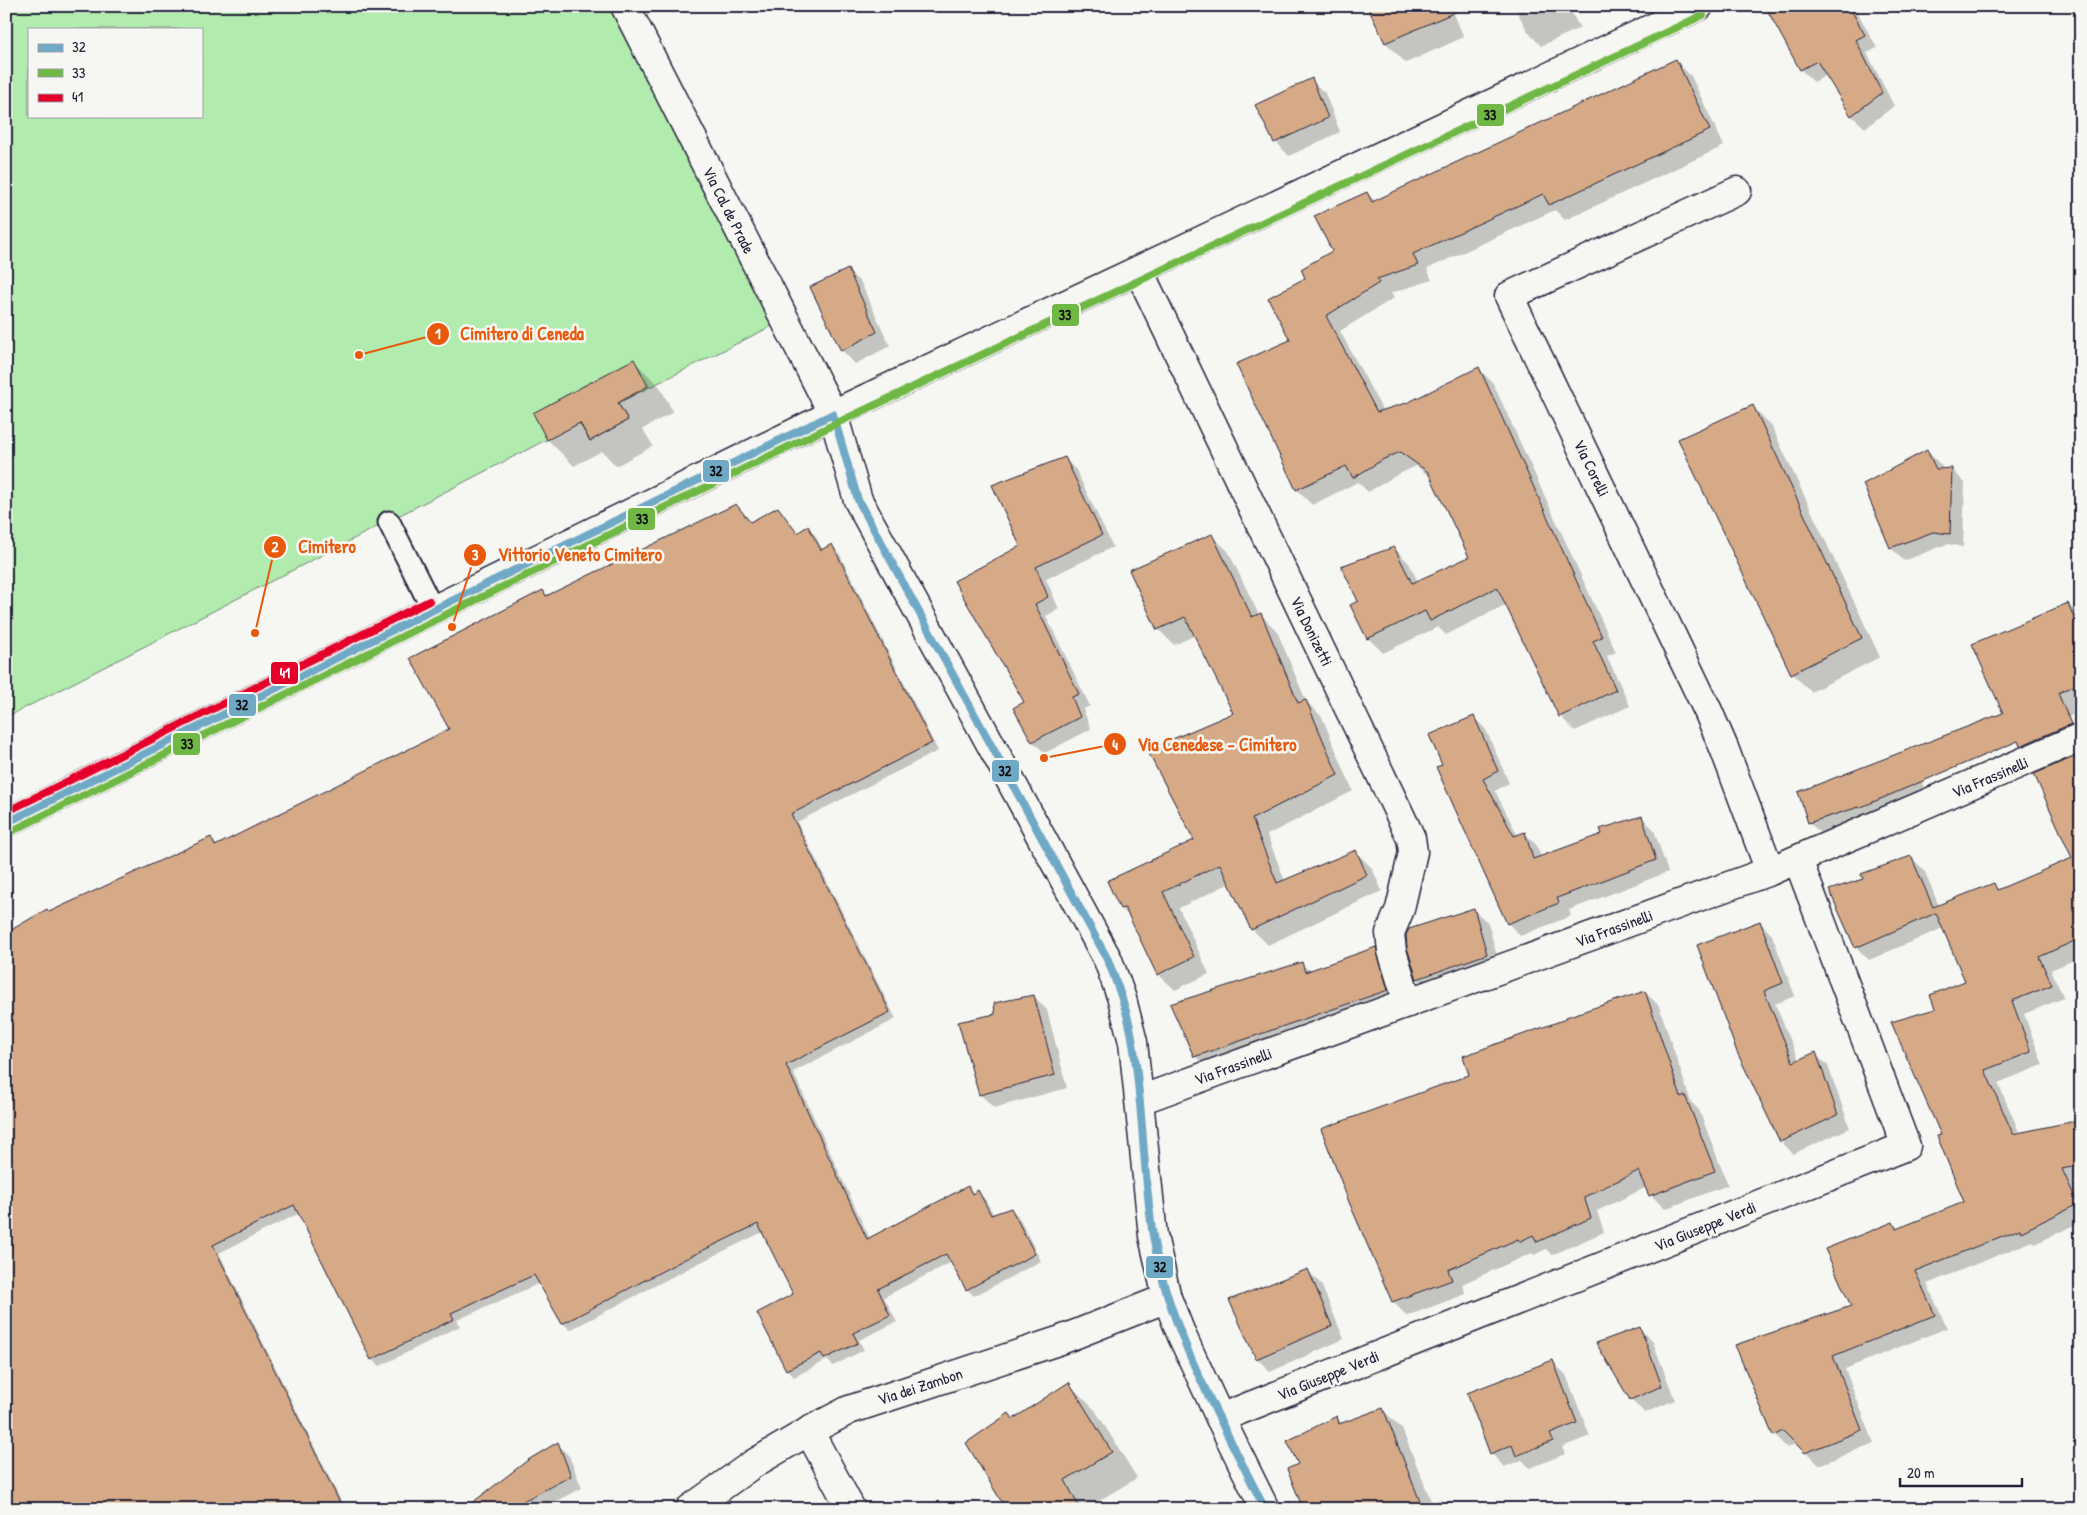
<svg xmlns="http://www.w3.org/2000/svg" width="2087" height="1515" viewBox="0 0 2087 1515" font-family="'Patrick Hand',sans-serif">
	<rect width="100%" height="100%" fill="#f6f6f2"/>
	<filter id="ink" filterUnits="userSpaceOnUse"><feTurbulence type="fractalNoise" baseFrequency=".02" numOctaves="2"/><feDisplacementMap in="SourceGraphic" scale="10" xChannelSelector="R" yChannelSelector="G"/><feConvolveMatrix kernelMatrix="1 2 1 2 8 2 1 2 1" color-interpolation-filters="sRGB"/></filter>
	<g filter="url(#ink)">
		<path fill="#b2ebae" stroke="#6a8674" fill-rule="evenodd" d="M 6,6 L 609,6 L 774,325 L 618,403 L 628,420 L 590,441 L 579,423 L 9,716 L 6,710 ZM 29,29 L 201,29 L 201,116 L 29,116 Z"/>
		<g fill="#0003">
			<path d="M 1368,6 L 1450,6 L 1464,37 L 1406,63 L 1386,43 Z"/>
			<path d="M 1514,6 L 1568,6 L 1580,28 L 1541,46 L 1528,32 Z"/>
			<path d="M 1770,6 L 1854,6 L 1877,48 L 1867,53 L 1894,106 L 1865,128 L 1852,116 L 1827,75 L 1814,82 L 1801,70 L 1767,8 Z"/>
			<path d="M 1676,61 L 1691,76 L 1724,146 L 1565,220 L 1555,210 L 1427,269 L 1432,280 L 1391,293 L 1394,298 L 1340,331 L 1383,411 L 1410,403 L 1478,368 L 1493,383 L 1616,652 L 1607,656 L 1630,706 L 1575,731 L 1560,716 L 1507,604 L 1446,635 L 1438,627 L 1383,653 L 1368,638 L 1359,602 L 1394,548 L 1409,563 L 1418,582 L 1470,558 L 1432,478 L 1416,466 L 1397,475 L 1368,492 L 1358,482 L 1312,505 L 1297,490 L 1292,340 L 1307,278 L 1333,252 L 1367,193 L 1376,202 Z"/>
			<path d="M 1311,80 L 1325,93 L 1340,132 L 1289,156 L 1276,142 L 1256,106 Z"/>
			<path d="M 847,270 L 861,283 L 890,346 L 855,364 L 842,350 Z"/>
			<path d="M 634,361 L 660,387 L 673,412 L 643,429 L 653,446 L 616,466 L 602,451 L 574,466 L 548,440 L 535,414 Z"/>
			<path d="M 1753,407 L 1771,425 L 1880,657 L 1811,692 L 1792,673 L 1680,440 Z"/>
			<path d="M 1927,451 L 1941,465 L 1943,470 L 1952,469 L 1965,483 L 1963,547 L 1947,544 L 1904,561 L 1891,548 Z"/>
			<path d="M 1065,459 L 1076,470 L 1113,547 L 1046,579 L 1059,609 L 1046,616 L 1090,706 L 1083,709 L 1091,729 L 1045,753 L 1033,742 L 1015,709 L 1026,702 L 1022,546 Z"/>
			<path d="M 778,509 L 798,534 L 808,528 L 815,535 L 823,550 L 832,546 L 839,553 L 938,751 L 797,822 L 896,1019 L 793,1072 L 870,1239 L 968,1188 L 974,1194 L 978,1192 L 985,1199 L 994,1215 L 1010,1209 L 1018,1216 L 1041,1261 L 974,1296 L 967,1289 L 952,1262 L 884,1297 L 897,1322 L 859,1340 L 864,1350 L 833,1366 L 827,1360 L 794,1377 L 787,1369 L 759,1314 L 795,1295 L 763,1232 L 691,1267 L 570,1330 L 563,1323 L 540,1283 L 457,1320 L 460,1326 L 380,1366 L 372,1359 L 300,1213 L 219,1253 L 345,1509 L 11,1509 L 50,913 L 210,838 L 218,846 L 450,729 L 543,591 L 548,596 L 751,523 Z"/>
			<path d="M 1211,535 L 1228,551 L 1259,615 L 1261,615 L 1277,631 L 1306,701 L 1322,717 L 1353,791 L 1267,835 L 1285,881 L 1356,852 L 1372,868 L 1382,891 L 1268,945 L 1252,929 L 1230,883 L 1179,908 L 1209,974 L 1175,990 L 1158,974 L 1132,920 L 1121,908 L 1195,841 L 1235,713 L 1196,635 L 1174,645 L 1158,629 Z"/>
			<path d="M 2068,605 L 2081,617 L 2081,711 L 2026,737 Z"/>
			<path d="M 1474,717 L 1486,730 L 1509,783 L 1495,791 L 1518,836 L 1525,833 L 1537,846 L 1541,857 L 1603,834 L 1642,817 L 1654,830 L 1668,872 L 1569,910 L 1571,916 L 1520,936 L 1508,923 L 1444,766 Z"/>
			<path d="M 2081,755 L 2081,957 L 2051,970 L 2064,998 L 2024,1014 L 2043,1065 L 1998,1083 L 2020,1134 L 2075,1123 L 2081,1128 L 2081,1180 L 2074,1182 L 2081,1196 L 2081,1222 L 2035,1244 L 2033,1241 L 1927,1284 L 1947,1328 L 1845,1369 L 1874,1443 L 1819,1465 L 1797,1443 L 1787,1448 L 1774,1435 L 1853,1307 L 1893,1223 L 1899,1229 L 1966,1202 L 1943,1135 L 1937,1010 L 1967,982 L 1943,928 L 1869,960 L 1856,947 L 1864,880 L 1911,857 L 1924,870 L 1939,906 L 1994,885 L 2000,891 L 2074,859 Z"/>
			<path d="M 1915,763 L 1927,796 L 1820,833 L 1809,822 Z"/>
			<path d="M 1474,910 L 1488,923 L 1500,967 L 1432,992 L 1418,979 L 1409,948 Z"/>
			<path d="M 1760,922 L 1772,935 L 1795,996 L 1775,1004 L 1799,1060 L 1815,1054 L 1828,1066 L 1850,1128 L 1793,1154 L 1781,1141 L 1745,1066 Z"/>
			<path d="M 1375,948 L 1395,968 L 1407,1010 L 1215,1076 L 1195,1056 L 1302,964 L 1310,971 Z"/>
			<path d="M 1645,992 L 1659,1006 L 1691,1102 L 1699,1110 L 1728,1185 L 1665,1209 L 1651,1195 L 1647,1187 L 1597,1211 L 1604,1232 L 1552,1255 L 1546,1249 L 1534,1255 L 1532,1253 L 1462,1284 L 1466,1294 L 1407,1316 L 1393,1302 L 1471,1076 Z"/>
			<path d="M 1034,996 L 1047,1010 L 1067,1088 L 994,1108 L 980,1094 L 996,1014 Z"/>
			<path d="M 1308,1271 L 1321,1284 L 1344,1339 L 1270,1372 L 1257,1358 Z"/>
			<path d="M 1640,1329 L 1653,1342 L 1675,1400 L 1645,1413 L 1631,1400 L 1598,1343 Z"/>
			<path d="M 1552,1361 L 1566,1375 L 1590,1436 L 1562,1447 L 1565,1454 L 1530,1468 L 1522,1460 L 1504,1467 L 1491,1453 Z"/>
			<path d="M 1069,1384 L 1095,1410 L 1137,1478 L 1090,1506 L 1091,1509 L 1007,1509 L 1009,1414 L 1014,1420 Z"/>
			<path d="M 1382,1409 L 1402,1429 L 1432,1503 L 1440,1499 L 1449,1509 L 1304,1509 L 1300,1465 L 1337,1418 L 1343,1424 Z"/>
			<path d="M 557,1444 L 569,1456 L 582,1488 L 542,1509 L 466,1509 Z"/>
		</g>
		<g fill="#d6aa87" stroke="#22223b">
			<path d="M 1367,6 L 1469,6 L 1385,43 Z"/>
			<path d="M 1765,6 L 1849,6 L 1865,35 L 1856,40 L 1882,93 L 1851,116 L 1817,61 L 1800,70 Z"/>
			<path d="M 1676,59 L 1710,130 L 1549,205 L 1543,194 L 1413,254 L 1418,265 L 1377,279 L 1379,283 L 1326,316 L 1377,412 L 1409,402 L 1479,367 L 1602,637 L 1593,641 L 1616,690 L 1559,717 L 1497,587 L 1430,621 L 1425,611 L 1367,639 L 1350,605 L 1358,601 L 1341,566 L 1394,547 L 1412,583 L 1469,557 L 1428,472 L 1400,452 L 1382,460 L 1353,478 L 1346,466 L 1296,490 L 1236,364 L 1290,340 L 1268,298 L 1305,278 L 1301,269 L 1332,251 L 1314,216 L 1367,192 L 1372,202 Z"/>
			<path d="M 1312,78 L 1328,118 L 1274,143 L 1255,105 Z"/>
			<path d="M 848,269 L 877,332 L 841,351 L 810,287 Z"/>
			<path d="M 634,359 L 648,386 L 618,403 L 628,420 L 590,441 L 580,423 L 547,440 L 533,413 Z"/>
			<path d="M 1753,405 L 1862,638 L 1791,674 L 1678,439 Z"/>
			<path d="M 1927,450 L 1936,469 L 1952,468 L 1950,534 L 1933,532 L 1890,548 L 1863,484 Z"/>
			<path d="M 1065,457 L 1102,535 L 1036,567 L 1048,597 L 1035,604 L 1079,694 L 1072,697 L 1080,717 L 1032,742 L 1013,708 L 1024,702 L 954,581 L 1020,546 L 992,485 Z"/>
			<path d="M 736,504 L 750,522 L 778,507 L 797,533 L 808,526 L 821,550 L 832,544 L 932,743 L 791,814 L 890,1012 L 786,1065 L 867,1239 L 968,1186 L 972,1194 L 978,1190 L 991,1215 L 1011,1208 L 1035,1254 L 966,1290 L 946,1254 L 878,1289 L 890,1315 L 853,1333 L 858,1343 L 824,1359 L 821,1353 L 786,1370 L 757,1313 L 793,1294 L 758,1224 L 683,1260 L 562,1324 L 534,1275 L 451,1313 L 454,1319 L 371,1360 L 294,1205 L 213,1245 L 343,1509 L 6,1509 L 6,933 L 47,909 L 49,912 L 211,837 L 215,846 L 449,729 L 410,658 L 543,590 L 546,596 Z"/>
			<path d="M 1212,534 L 1252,617 L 1261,613 L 1298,703 L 1306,700 L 1338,775 L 1252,819 L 1277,883 L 1356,850 L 1367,875 L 1251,930 L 1220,864 L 1163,892 L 1194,957 L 1157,975 L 1125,908 L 1120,909 L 1107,881 L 1194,840 L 1147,750 L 1233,713 L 1185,617 L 1157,630 L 1129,570 Z"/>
			<path d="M 2068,603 L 2081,635 L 2081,683 L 2058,693 L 2071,724 L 2020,746 L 2018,741 L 1859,808 L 1859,807 L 1808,823 L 1798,792 L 2003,713 L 1972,644 Z"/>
			<path d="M 1474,716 L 1498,771 L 1483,779 L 1514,836 L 1525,832 L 1533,859 L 1602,834 L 1600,829 L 1642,816 L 1656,860 L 1557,898 L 1559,903 L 1507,924 L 1436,767 L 1442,765 L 1429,735 Z"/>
			<path d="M 2081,754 L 2081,938 L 2039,957 L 2052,985 L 2012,1001 L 2031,1052 L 1985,1070 L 2013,1134 L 2075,1121 L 2081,1144 L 2081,1165 L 2062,1169 L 2078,1204 L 2021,1232 L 2020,1229 L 1915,1271 L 1935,1315 L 1833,1356 L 1862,1430 L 1805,1453 L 1783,1431 L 1773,1436 L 1735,1345 L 1851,1306 L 1825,1249 L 1893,1222 L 1896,1229 L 1964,1202 L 1937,1136 L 1941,1135 L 1891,1022 L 1935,1009 L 1930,995 L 1965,981 L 1936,913 L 1855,948 L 1829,890 L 1863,879 L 1861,874 L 1911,856 L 1933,907 L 1994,883 L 1997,890 L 2072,858 L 2034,774 Z"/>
			<path d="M 1474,908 L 1487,954 L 1417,979 L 1407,948 L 1406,935 L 1409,929 Z"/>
			<path d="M 1760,921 L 1783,983 L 1764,991 L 1793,1062 L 1816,1052 L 1838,1115 L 1780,1142 L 1737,1052 L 1697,945 Z"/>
			<path d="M 1376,947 L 1388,990 L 1194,1057 L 1170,1004 L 1302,962 L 1305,972 Z"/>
			<path d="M 1645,991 L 1681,1097 L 1685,1095 L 1715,1171 L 1649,1196 L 1638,1171 L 1584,1197 L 1591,1218 L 1537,1242 L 1533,1235 L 1519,1242 L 1518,1239 L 1448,1270 L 1452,1280 L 1392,1302 L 1349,1202 L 1321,1129 L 1469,1075 L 1463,1056 L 1566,1019 L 1566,1017 Z"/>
			<path d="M 1034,995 L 1055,1075 L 979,1095 L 958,1022 L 995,1014 L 994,1003 Z"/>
			<path d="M 1308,1269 L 1332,1326 L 1256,1359 L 1229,1300 Z"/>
			<path d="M 1640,1327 L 1662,1386 L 1630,1400 L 1596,1343 Z"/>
			<path d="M 1553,1360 L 1577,1423 L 1550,1434 L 1553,1441 L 1516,1456 L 1512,1445 L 1490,1454 L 1467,1393 Z"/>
			<path d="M 1069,1382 L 1112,1452 L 1065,1480 L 1080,1509 L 1006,1509 L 966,1443 L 1009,1413 L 1013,1419 Z"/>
			<path d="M 1383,1408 L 1423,1509 L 1303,1509 L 1287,1469 L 1298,1464 L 1287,1441 L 1337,1416 L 1339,1424 Z"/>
			<path d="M 558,1442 L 571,1476 L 508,1509 L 464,1509 L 528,1460 Z"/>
		</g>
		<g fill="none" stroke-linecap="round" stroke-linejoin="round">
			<g stroke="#22223b" stroke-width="25">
				<path id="service" d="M 389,522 L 433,610"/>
			</g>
			<g stroke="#22223b" stroke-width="31">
				<g id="minor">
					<path d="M 625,6 L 833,414 L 858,500 L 1108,960 L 1122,999 L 1133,1042 L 1153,1236 L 1167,1298 L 1182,1336 L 1220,1418 L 1265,1509"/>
					<path d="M 1737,191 L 1509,296 L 1708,711 L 1724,748 L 1770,871"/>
					<path d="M 1139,271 L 1411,838 L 1413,852 L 1400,909 L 1390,933 L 1392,951 L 1408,1003"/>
					<path d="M 1140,1100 L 1770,871 L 2081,737"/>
					<path d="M 1220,1418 L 1906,1146 L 1798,860"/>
					<path d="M 809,1431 L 851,1509"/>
					<path d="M 690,1509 L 753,1464 L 809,1431 L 849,1410 L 1061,1340 L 1167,1298"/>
				</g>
			</g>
			<g stroke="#22223b" stroke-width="31">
				<path id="tertiary" d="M 6,823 L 433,610 L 833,414 L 1699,6"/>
			</g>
			<use href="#service" stroke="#f6f6f2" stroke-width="21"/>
			<use href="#minor" stroke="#f6f6f2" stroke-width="28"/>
			<use href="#tertiary" stroke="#f6f6f2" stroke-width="28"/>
			<g stroke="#f6f6f2" stroke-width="11">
				<path id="bus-1" d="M 6,823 L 433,610 L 833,414 L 858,500 L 1108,960 C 1118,987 1129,1015 1133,1043 C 1143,1107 1143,1172 1153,1236 C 1168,1330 1223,1424 1265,1509"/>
			</g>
			<g stroke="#f6f6f2" stroke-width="11">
				<path id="bus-2" d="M 10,832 L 437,619 L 837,423 L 1703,15"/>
			</g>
			<g stroke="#f6f6f2" stroke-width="11">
				<path id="bus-3" d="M 6,812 L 429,601"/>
			</g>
			<use href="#bus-1" stroke="#70a9c6" stroke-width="8"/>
			<use href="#bus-2" stroke="#70b844" stroke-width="8"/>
			<use href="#bus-3" stroke="#e4002b" stroke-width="8"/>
		</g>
	</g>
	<g text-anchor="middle" stroke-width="5" stroke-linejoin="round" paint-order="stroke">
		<g font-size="16" fill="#22223b" stroke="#f6f6f2">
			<text transform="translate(729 210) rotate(63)" y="6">Via Cal de Prade</text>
			<text transform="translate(1592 468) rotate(64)" y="6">Via Corelli</text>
			<text transform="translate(1312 631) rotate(64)" y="6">Via Donizetti</text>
			<text transform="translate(1990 777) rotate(-23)" y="6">Via Frassinelli</text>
			<text transform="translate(1614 928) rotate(-20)" y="6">Via Frassinelli</text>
			<text transform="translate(1233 1066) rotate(-20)" y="6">Via Frassinelli</text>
			<text transform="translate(1705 1226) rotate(-22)" y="6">Via Giuseppe Verdi</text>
			<text transform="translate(1328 1375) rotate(-22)" y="6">Via Giuseppe Verdi</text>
			<text transform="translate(920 1386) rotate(-18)" y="6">Via dei Zambon</text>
		</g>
	</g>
	<path fill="none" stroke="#e8590c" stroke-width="2" d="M359 355L438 334M255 633L275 547M452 627L475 555M1044 758L1115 744"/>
	<g fill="#e8590c" stroke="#f6f6f2" stroke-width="2">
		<circle cx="359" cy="355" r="5"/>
		<circle cx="255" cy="633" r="5"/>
		<circle cx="452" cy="627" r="5"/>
		<circle cx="1044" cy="758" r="5"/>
		<circle cx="438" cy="334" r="12"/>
		<circle cx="275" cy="547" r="12"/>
		<circle cx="475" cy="555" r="12"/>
		<circle cx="1115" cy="744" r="12"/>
	</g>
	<g font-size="15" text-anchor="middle" font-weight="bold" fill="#fff">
		<text x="438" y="339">1</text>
		<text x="275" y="552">2</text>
		<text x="475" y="560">3</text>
		<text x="1115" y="750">4</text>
	</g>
	<g font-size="18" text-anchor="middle" font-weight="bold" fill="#e8590c" stroke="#f6f6f2" stroke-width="5" stroke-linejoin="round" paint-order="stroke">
		<text x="522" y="340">Cimitero di Ceneda</text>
		<text x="327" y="553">Cimitero</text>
		<text x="580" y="561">Vittorio Veneto Cimitero</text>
		<text x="1217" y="751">Via Cenedese - Cimitero</text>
	</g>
	<g stroke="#f6f6f2" stroke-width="2">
		<rect x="1476" y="103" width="29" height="24" rx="5" fill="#70b844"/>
		<rect x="1051" y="303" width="29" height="24" rx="5" fill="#70b844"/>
		<rect x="702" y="459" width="28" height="24" rx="5" fill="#70a9c6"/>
		<rect x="627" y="507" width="29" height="24" rx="5" fill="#70b844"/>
		<rect x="270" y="661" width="29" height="24" rx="5" fill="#e4002b"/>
		<rect x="228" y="693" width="29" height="24" rx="5" fill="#70a9c6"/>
		<rect x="172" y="732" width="29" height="24" rx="5" fill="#70b844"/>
		<rect x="991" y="759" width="29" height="24" rx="5" fill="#70a9c6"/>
		<rect x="1145" y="1255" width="29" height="24" rx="5" fill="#70a9c6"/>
	</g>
	<g font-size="14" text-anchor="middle" font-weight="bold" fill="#fff">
		<text x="285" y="678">41</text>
	</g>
	<g font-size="14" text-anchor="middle" font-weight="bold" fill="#111">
		<text x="1490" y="120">33</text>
		<text x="1065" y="320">33</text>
		<text x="716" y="476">32</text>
		<text x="642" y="524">33</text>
		<text x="242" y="710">32</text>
		<text x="187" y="749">33</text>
		<text x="1005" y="776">32</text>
		<text x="1160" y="1272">32</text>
	</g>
	<rect width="2087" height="1515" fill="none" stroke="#f6f6f2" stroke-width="25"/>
	<rect x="12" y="12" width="2062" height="1490" fill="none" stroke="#22223b" stroke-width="2" filter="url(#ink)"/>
	<rect x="28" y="28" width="175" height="90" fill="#f6f6f2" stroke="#a1a1a9"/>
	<rect x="38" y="44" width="25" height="8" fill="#70a9c6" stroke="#a1a1a9"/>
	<text x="72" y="52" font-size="15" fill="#22223b">32</text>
	<rect x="38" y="69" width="25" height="8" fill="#70b844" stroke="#a1a1a9"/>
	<text x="72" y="78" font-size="15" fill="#22223b">33</text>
	<rect x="38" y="94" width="25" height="8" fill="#e4002b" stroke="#a1a1a9"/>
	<text x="72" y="102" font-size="15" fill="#22223b">41</text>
	<path d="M1900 1478v8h122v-8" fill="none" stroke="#22223b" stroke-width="2.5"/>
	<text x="1907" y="1478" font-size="15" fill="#22223b" stroke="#f6f6f2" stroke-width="4" paint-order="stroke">20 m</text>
</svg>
